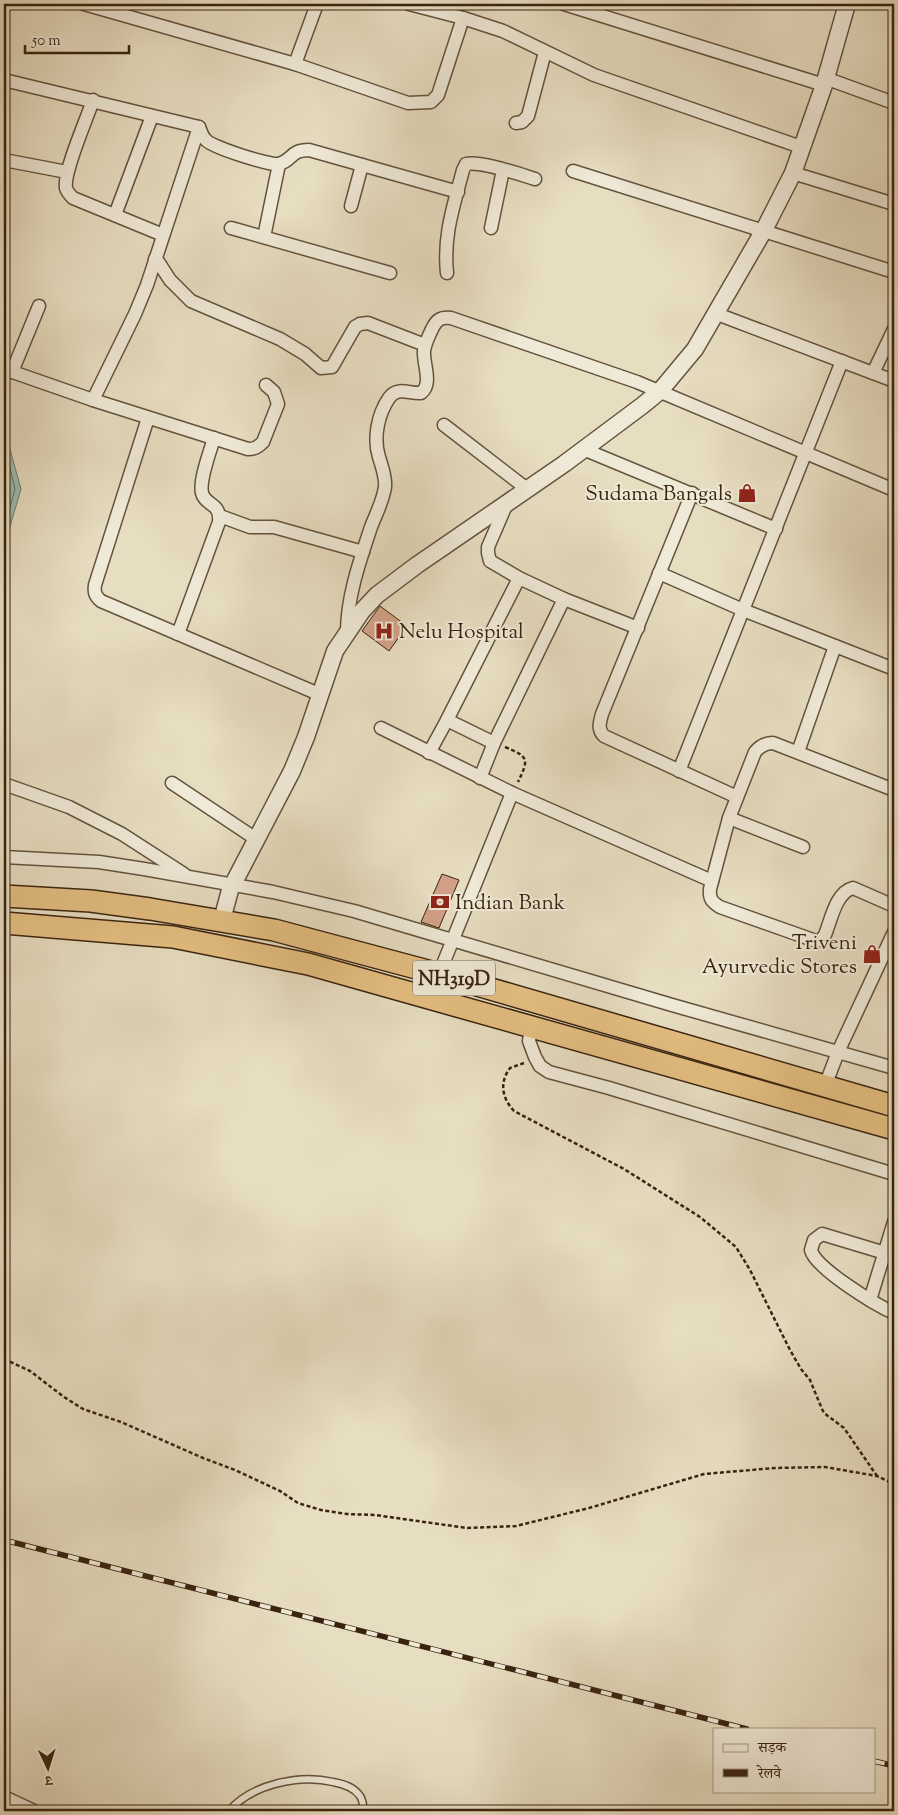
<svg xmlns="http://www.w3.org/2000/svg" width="898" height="1815" viewBox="0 0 898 1815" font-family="'Sorts Mill Goudy','Noto Serif Devanagari',serif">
	<rect width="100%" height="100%" fill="#e7ddc1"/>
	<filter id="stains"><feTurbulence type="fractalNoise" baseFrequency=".004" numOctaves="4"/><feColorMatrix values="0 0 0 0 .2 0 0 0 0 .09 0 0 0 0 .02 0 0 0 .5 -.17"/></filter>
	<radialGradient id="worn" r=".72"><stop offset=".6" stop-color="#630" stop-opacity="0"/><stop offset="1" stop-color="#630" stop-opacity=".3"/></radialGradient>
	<path fill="#98bdad" stroke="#727f6e" d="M 4,434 L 6,435 L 21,489 L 4,547 Z"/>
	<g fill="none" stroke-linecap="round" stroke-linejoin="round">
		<path stroke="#68705e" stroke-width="1" d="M 4,444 L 15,489 L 4,529"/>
	</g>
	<g fill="#d3a188" stroke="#39230f">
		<path d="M 380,606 L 407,626 L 389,651 L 362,631 Z"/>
		<path d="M 442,874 L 459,880 L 439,928 L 421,922 Z"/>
	</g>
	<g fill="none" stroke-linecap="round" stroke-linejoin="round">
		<g stroke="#64523c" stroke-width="9">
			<path id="service" d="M 229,1811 C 252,1784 300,1774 333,1782 C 344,1784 354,1787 360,1796 C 363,1800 363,1806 364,1811"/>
		</g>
		<g stroke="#64523c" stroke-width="15">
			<g id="minor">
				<path d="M 84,4 L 295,64 L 408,103 L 431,102 L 438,95 L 463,18"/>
				<path d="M 409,4 L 463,18 L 503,31 L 594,75 L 801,147"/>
				<path d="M 564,4 L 824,85"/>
				<path d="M 295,64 L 317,4"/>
				<path d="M 825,78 L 894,103"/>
				<path d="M 4,80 L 199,127 L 147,285 L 135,314 L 93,400 L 4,369"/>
				<path d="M 93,100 C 87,119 63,172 66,188 C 67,192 70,195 73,198 L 163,235"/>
				<path d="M 516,123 L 522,122 L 528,116 L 545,52"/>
				<path d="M 199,127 C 201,131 202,137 206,140 C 211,147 271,166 279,164 C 293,160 290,150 309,150 L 458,192"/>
				<path d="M 4,160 L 67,172"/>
				<path d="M 573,171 L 894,272"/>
				<path d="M 793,173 L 894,204"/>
				<path d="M 351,206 L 362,165"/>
				<path d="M 115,215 L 152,116"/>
				<path d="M 231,228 L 390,273"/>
				<path d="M 491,228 L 503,170"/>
				<path d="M 264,237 L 279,164"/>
				<path d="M 155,259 L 159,263 L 170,280 L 191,301 L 280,339 L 305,354 L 321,368 L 332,367 L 355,327 L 360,324 L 368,323 L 425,345"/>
				<path d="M 447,273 C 443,235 454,205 463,170 L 466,164 C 482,161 519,174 535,179"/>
				<path d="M 717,314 L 894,381"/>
				<path d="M 12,372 L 39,306"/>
				<path d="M 873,373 L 894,329"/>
				<path d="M 93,400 L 248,449 C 255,449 258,447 263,442 L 278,404 L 274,392 L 266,385"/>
				<path d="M 148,418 L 95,585 C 94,592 95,596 101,601 L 321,695"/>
				<path d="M 444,425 L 527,489"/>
				<path d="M 583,449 L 776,529"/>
				<path d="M 692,493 L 602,714 C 600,722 597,729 604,736 L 737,797"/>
				<path d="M 507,503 L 488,547 L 488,553 L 490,561 L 519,578 L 564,599 L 638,628"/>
				<path d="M 220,516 L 250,527 L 274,527 L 363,552"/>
				<path d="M 659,573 L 743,610 L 894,669"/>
				<path d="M 347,632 C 347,597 360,560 371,527 C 376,514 383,501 385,487 C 386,477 382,467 379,457 C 373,438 378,414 389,398 C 397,386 409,394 421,393 C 433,384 423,364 424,351 C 425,343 429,336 432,329 C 437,319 441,317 451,318 L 637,382 L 894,490"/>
				<path d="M 178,634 L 219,522 C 221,502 205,506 202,493 C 199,480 210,452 214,438"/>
				<path d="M 381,728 L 512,793 L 712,881"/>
				<path d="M 494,743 L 447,720 L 519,578"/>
				<path d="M 798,752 L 835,646"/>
				<path d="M 429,753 L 447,720"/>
				<path d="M 679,771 L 842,361"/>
				<path d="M 480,778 L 494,743 L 564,599"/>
				<path d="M 172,783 L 256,839"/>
				<path d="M 4,784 L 69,807 L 122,834 L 184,874"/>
				<path d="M 894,790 L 773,743 C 765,743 760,746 755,752 L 729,818 L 710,889 C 709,899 712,902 720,907 L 816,941 L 821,940 L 825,935 C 831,920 836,892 853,888 L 894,906"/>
				<path d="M 729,818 L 803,847"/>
				<path d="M 4,857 L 99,862 L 144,869 L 273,892 L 354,911 L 672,1005 L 894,1068"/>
				<path d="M 439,974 L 512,793"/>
				<path d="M 531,1027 L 529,1041 L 535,1057 L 540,1066 L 549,1072 L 609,1088 L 894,1174"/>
				<path d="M 825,1086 L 838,1052 L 894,932"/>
				<path d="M 885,1253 L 822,1234 L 814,1240 L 811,1250 C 815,1268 876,1305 894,1313"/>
				<path d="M 870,1300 L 894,1222"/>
				<path d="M 4,1797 L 34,1811"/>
			</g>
		</g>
		<g stroke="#64523c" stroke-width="19">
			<path id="tertiary" d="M 222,920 L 230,890 L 292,771 L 306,737 L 335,651 L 362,611 L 377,595 L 417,565 L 564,464 L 643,405 L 660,391 L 695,349 L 764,230 L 793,173 L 824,85 L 847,4"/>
		</g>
		<g stroke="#39230f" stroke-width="24">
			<g id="trunk">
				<path d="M 4,896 L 91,901 L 150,909 L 274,930 L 439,974 L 894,1106"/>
				<path d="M 4,923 L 173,937 L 308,964 L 894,1129"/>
			</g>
		</g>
		<g stroke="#39230f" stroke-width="2.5" stroke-dasharray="4 2.5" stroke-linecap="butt">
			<path d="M 505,747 C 529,757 529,759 518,782"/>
			<path d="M 524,1063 L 510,1068 C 499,1083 502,1098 514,1111 L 624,1169 L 700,1217 L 736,1247 L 750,1270 L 790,1350 L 801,1369 L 810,1380 L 822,1409 L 824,1413 L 844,1428 L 877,1476"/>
			<path d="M 4,1359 L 30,1371 L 64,1397 L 83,1409 L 121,1422 L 203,1458 L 235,1470 L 280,1491 L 298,1503 L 321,1510 L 347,1514 L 375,1515 L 467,1528 L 516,1526 L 589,1508 L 704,1474 L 775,1468 L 825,1467 L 877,1476 L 894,1484"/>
		</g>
		<use href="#service" stroke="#efe9d7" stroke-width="6"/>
		<use href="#minor" stroke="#efe9d7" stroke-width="12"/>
		<use href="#tertiary" stroke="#efe9d7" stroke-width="16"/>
		<use href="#trunk" stroke="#e4be80" stroke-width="21"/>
		<g stroke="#39230f" stroke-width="5.5">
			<g id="rail">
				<path d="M 4,1540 L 747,1729"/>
				<path d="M 874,1761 L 894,1766"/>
			</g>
		</g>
		<use href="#rail" stroke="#efe9d7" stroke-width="4" stroke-dasharray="11" stroke-linecap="butt"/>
	</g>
	<defs>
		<g id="shop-bare" transform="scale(1.5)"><path d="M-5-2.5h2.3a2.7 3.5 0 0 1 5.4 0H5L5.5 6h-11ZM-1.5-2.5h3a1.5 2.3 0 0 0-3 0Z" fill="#8f2418" stroke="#efe9d7" stroke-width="2.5" paint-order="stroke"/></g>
		<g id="hospital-bare" transform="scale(1.5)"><path d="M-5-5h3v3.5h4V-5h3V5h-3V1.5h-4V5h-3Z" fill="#8f2418" stroke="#efe9d7" stroke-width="2.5" paint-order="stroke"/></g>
		<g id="bank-bare" transform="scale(1.5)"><path d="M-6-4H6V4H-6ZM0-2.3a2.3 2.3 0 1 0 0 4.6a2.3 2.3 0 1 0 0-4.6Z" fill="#8f2418" stroke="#efe9d7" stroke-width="2.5" paint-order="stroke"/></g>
	</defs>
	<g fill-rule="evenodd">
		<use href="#shop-bare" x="747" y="493"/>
		<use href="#hospital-bare" x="384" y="631"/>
		<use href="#bank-bare" x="440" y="902"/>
		<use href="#shop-bare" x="872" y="954"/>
	</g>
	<g text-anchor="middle" stroke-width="4" stroke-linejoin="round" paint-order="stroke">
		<rect fill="#efe9d7" stroke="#705e4b" stroke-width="1" x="413" y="960.5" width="82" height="35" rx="4"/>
		<g font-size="20" font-weight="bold" fill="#39230f">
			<text x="454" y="985">NH319D</text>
		</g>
		<g font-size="21" fill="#39230f" stroke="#efe9d7" text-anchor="end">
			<text x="732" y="500">Sudama Bangals</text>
			<text x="399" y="638" text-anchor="start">Nelu Hospital</text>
			<text x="455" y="909" text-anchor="start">Indian Bank</text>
			<text x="857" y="949">Triveni<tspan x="857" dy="24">Ayurvedic Stores</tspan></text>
		</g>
	</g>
	<rect width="898" height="1815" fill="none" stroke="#e7ddc1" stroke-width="20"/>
	<rect x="5" y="5" width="888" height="1805" fill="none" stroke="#39230f" stroke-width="2.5"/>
	<rect x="10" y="10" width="878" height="1795" fill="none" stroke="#39230f"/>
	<rect x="713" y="1728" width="162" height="65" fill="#efe9d7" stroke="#a69a87"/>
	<rect x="723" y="1744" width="25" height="8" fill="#efe9d7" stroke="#a69a87"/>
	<text x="758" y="1752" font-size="15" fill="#39230f">सड़क</text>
	<rect x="723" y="1769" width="25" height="8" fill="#39230f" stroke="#a69a87"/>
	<text x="758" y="1778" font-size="15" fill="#39230f">रेलवे</text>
	<g transform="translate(48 1768) rotate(176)" stroke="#efe9d7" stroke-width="4" paint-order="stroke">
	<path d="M0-4L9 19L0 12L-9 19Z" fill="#39230f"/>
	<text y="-8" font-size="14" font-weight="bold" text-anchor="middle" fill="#39230f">उ</text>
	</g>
	<path d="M25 45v8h104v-8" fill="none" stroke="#39230f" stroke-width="2.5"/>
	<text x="32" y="45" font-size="15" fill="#39230f" stroke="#efe9d7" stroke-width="4" paint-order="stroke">50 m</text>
	<rect width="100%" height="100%" filter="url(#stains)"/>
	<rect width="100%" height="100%" fill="url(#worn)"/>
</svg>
